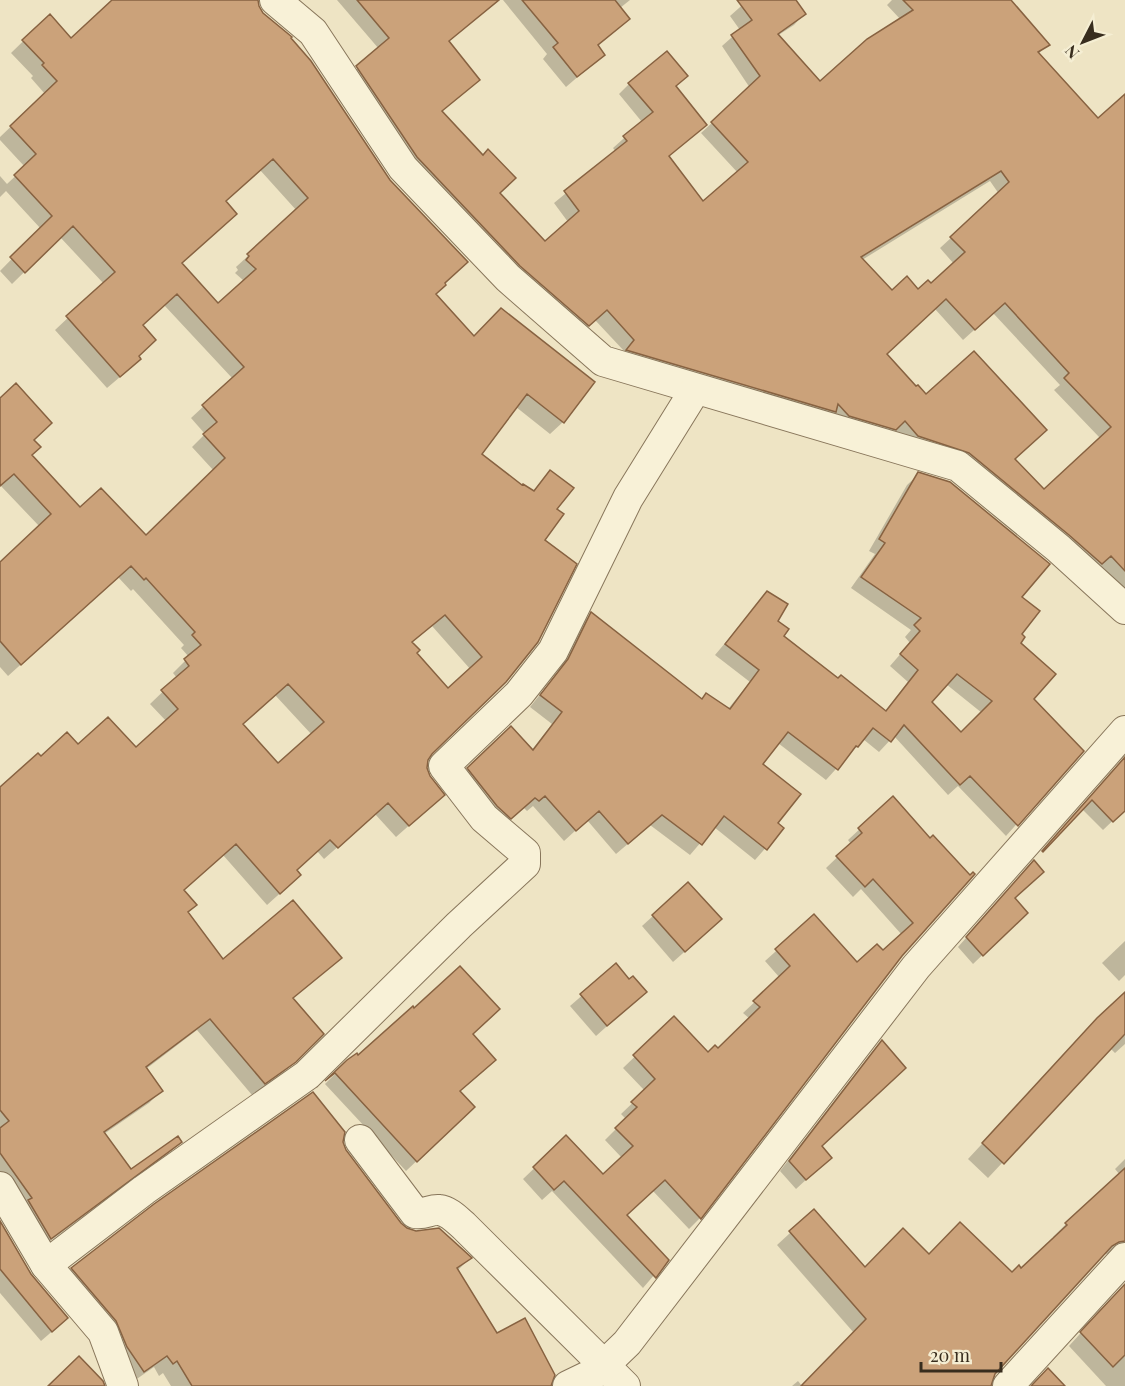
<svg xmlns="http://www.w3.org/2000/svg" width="1125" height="1386" viewBox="0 0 1125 1386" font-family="'Playfair Display',serif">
	<rect width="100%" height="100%" fill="#eee4c4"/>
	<g fill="#0003" fill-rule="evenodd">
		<path d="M 114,0 L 257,0 L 258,7 L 443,284 L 435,294 L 474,338 L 563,422 L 550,434 L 516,407 L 480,454 L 522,487 L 532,492 L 550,472 L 555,509 L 543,541 L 575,564 L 430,754 L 426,761 L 430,807 L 396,837 L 375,814 L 324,859 L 317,851 L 295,871 L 287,887 L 267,905 L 223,855 L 183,891 L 187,913 L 223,961 L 327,970 L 292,999 L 322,1034 L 282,1074 L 252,1095 L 197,1030 L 146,1069 L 161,1091 L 149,1103 L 104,1134 L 130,1172 L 180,1142 L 168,1154 L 38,1250 L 0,1182 L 0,790 L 41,758 L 78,746 L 136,750 L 167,722 L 150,704 L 177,678 L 173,673 L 189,657 L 181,648 L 184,645 L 133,589 L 131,591 L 118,577 L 8,676 L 0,667 L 0,564 L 40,527 L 0,485 L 0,400 L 32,440 L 30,456 L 80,510 L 146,537 L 214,471 L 192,447 L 205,434 L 191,418 L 233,379 L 164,305 L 142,326 L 137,357 L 127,371 L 107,388 L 55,330 L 104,284 L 60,237 L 12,284 L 0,271 L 41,229 L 6,191 L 0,197 L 0,176 L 7,184 L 25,167 L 0,140 L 0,137 L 45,94 L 31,78 L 33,76 L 11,53 L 49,16 L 71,40 ZM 260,170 L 297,211 L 236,267 L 238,270 L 235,273 L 244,281 L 218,305 L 181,264 L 224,201 ZM 432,626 L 471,670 L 448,690 L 415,653 L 411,643 ZM 275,695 L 312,735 L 278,765 L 242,725 Z"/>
		<path d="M 337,0 L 499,0 L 448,42 L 478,80 L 441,112 L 498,193 L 545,244 L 568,222 L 554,203 L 616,152 L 613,148 L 642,122 L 619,94 L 629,84 L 675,87 L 667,157 L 703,203 L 738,173 L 701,133 L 750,88 L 722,46 L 740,30 L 730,16 L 748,0 L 794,0 L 804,14 L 794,25 L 777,36 L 820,83 L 901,20 L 887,5 L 892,0 L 1009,0 L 1048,45 L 1038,54 L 1098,121 L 1125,96 L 1125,594 L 908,447 L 893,431 L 884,440 L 617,361 L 625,352 L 595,320 L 578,336 L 509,276 L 347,78 L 379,49 ZM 990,181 L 999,194 L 940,248 L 954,264 L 931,285 L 918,291 L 892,292 L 862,260 ZM 935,309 L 963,340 L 993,313 L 1060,385 L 1054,390 L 1100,438 L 1044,491 L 1014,459 L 916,388 L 886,354 Z"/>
		<path d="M 503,0 L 630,0 L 620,8 L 617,29 L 596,46 L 603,55 L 566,87 L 543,59 L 547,54 Z"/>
		<path d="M 919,474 L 1020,597 L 1019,643 L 1032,699 L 1082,751 L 1006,836 L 958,786 L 948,795 L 894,736 L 879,752 L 863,739 L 826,780 L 778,743 L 761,764 L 776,824 L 782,829 L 755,860 L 714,827 L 690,855 L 650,825 L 616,854 L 587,820 L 564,841 L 533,806 L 527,811 L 524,808 L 499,829 L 457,780 L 511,728 L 531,751 L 552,724 L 530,707 L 558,672 L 580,625 L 591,614 L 701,700 L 728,709 L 750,682 L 715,655 L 767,593 L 782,636 L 838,680 L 885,711 L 908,682 L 890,666 L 910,643 L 905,637 L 911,630 L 851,588 L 875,554 L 869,551 L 907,485 ZM 946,684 L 982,713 L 961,734 L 930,702 Z"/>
		<path d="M 1125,758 L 1125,809 L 1103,830 L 1082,809 Z"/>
		<path d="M 892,799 L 930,840 L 970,877 L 901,955 L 700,1218 L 689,1229 L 652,1190 L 625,1215 L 667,1260 L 643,1288 L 552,1191 L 542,1200 L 523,1179 L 566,1138 L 603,1176 L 622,1158 L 605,1140 L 626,1119 L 621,1114 L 645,1091 L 623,1068 L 674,1019 L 708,1054 L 718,1050 L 750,1019 L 743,1013 L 780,978 L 765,961 L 814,917 L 857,964 L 883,952 L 902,935 L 861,889 L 853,897 L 826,868 L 851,844 L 848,840 Z"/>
		<path d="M 1025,871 L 1013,899 L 1026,913 L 973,964 L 958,947 Z"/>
		<path d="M 653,916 L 709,930 L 673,962 L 642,926 Z"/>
		<path d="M 1125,941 L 1125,975 L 1119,981 L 1102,963 Z"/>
		<path d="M 616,966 L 629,981 L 634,1002 L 596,1036 L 570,1006 Z"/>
		<path d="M 1125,1001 L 1125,1044 L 1115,1053 L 1110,1048 L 988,1178 L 968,1159 L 1082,1036 Z"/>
		<path d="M 471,1034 L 484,1071 L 459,1092 L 462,1118 L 406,1171 L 325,1084 L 348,1061 L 358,1057 Z"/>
		<path d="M 881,1042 L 820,1147 L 820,1167 L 796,1189 L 780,1171 L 872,1052 Z"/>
		<path d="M 341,1142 L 345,1151 L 400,1224 L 406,1229 L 470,1258 L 457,1271 L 497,1335 L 549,1386 L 171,1386 L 163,1373 L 159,1376 L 154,1367 L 131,1383 L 59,1282 L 72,1269 Z"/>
		<path d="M 1125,1159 L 1125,1260 L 1115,1253 L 1106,1254 L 1100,1257 L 994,1374 L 990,1386 L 802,1386 L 854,1333 L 777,1245 L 814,1211 L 865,1269 L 929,1256 L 1012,1274 L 1021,1270 L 1055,1239 L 1053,1237 L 1066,1224 L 1120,1175 L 1115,1169 Z"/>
		<path d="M 0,1224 L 56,1328 L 41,1341 L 0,1293 Z"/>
		<path d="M 1125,1284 L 1125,1386 L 1106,1386 L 1069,1346 Z"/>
		<path d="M 798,1381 L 802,1386 L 792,1386 Z"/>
	</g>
	<g fill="#cba27a" stroke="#876241" stroke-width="1.5" fill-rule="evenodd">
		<path d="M 112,0 L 258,0 L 259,6 L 263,13 L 292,37 L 291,38 L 311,61 L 390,180 L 468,262 L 445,283 L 446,285 L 436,294 L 474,336 L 501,308 L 595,382 L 564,423 L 527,394 L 482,454 L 522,485 L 523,484 L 534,491 L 550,470 L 574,488 L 557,509 L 564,514 L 545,540 L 577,564 L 538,642 L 506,682 L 432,754 L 428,760 L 427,768 L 430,776 L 445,795 L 409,826 L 388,803 L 338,848 L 330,840 L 297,870 L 301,875 L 280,894 L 236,844 L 184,890 L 197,905 L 188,912 L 223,959 L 293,900 L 342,958 L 293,998 L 324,1034 L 296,1062 L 265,1084 L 210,1019 L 146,1067 L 163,1091 L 104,1132 L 131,1169 L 178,1136 L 182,1142 L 51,1239 L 28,1200 L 32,1198 L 0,1153 L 0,1128 L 9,1121 L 0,1110 L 0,787 L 38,753 L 41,756 L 67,732 L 78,744 L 108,717 L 136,747 L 178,709 L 161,690 L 189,666 L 184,659 L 201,645 L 192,635 L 195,632 L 146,578 L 144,580 L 131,566 L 21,665 L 0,641 L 0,562 L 51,514 L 14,474 L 0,486 L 0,398 L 16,383 L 52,423 L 34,440 L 41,447 L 32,455 L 80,507 L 101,488 L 146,535 L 225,458 L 203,434 L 217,422 L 202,405 L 244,367 L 177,294 L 143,325 L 156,340 L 139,356 L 141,359 L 120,377 L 66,316 L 115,272 L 73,226 L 25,273 L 10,257 L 52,216 L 14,175 L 36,154 L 10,126 L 57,81 L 42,65 L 44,63 L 22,40 L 50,14 L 71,38 ZM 273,159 L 308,198 L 247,254 L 249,256 L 246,260 L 256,269 L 218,303 L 182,263 L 237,214 L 226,201 ZM 445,615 L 482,657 L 448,688 L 417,653 L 420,650 L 412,642 ZM 288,684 L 324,722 L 278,763 L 243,724 Z"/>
		<path d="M 357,0 L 499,0 L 449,41 L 480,80 L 442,111 L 483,155 L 488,149 L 516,178 L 500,193 L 545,241 L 579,211 L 564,191 L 627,141 L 623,136 L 653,112 L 628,83 L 667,51 L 688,76 L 676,86 L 707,125 L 669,156 L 703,201 L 748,162 L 711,122 L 760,76 L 731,35 L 752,20 L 737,0 L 796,0 L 806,14 L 778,34 L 820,81 L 867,39 L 913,10 L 903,0 L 1011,0 L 1050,45 L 1038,52 L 1098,118 L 1125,94 L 1125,571 L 1111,556 L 1102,564 L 1069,535 L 969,453 L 918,436 L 905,421 L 896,430 L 849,416 L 838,404 L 836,412 L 626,350 L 634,340 L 607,310 L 589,326 L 520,266 L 417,157 L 356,66 L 389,38 ZM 1001,171 L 1009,182 L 950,237 L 965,252 L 931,283 L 928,280 L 918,289 L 907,276 L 892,290 L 861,257 ZM 946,299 L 975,330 L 1005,303 L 1069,373 L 1064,378 L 1111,427 L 1044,489 L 1015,459 L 1047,430 L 974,351 L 926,394 L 918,385 L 916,386 L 887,354 Z"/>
		<path d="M 522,0 L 615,0 L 630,19 L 598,45 L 605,55 L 577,77 L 553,47 L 558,43 Z"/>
		<path d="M 918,472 L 950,482 L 1050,564 L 1022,597 L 1040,611 L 1022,634 L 1025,637 L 1021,643 L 1056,674 L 1034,699 L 1084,751 L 1018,826 L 970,776 L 960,785 L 904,725 L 891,742 L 873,728 L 858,747 L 856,746 L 838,770 L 788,732 L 763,764 L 801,794 L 778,823 L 784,828 L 767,850 L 724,816 L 702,845 L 662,815 L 628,844 L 599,811 L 576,831 L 545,796 L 539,801 L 535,798 L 511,819 L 497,806 L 467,768 L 511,726 L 533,750 L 562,712 L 540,695 L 568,659 L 591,612 L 702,699 L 706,693 L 730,709 L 759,670 L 725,644 L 767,591 L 788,604 L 778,621 L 789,629 L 784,636 L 838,678 L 841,675 L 886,711 L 918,670 L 900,654 L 920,631 L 914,625 L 921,618 L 861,577 L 885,543 L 879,539 ZM 957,674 L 992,701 L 961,732 L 932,702 Z"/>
		<path d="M 1125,757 L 1125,811 L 1113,822 L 1092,800 L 1043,852 L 1042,851 Z"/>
		<path d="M 893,796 L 930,838 L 933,835 L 970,875 L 973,872 L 975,874 L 902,956 L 701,1219 L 665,1180 L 627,1215 L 669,1260 L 656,1278 L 564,1181 L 554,1190 L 533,1167 L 566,1135 L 603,1174 L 633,1146 L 615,1128 L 637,1107 L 631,1102 L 655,1079 L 633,1055 L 674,1016 L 708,1052 L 715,1045 L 718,1048 L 760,1007 L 753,1001 L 790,966 L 775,949 L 814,914 L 857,962 L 877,944 L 883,950 L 913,923 L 873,879 L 865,887 L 836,856 L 862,833 L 858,828 Z"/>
		<path d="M 1034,860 L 1044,872 L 1015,898 L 1028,913 L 983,956 L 966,937 Z"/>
		<path d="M 688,882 L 722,919 L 685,952 L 652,915 Z"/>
		<path d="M 616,963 L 629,979 L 633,976 L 647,992 L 607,1026 L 580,994 Z"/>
		<path d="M 460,966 L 500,1009 L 473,1034 L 496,1060 L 460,1091 L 475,1107 L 417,1162 L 335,1073 L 325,1081 L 347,1060 L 357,1053 L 358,1055 L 413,1006 L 414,1008 Z"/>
		<path d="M 1125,992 L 1125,1034 L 1004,1164 L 982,1143 L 1097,1018 Z"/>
		<path d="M 882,1040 L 906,1068 L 822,1146 L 832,1158 L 806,1180 L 789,1161 Z"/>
		<path d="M 313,1092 L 345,1132 L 343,1142 L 346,1150 L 401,1223 L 407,1228 L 416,1231 L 439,1228 L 472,1258 L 457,1268 L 497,1333 L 525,1318 L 555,1375 L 551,1386 L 192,1386 L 177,1361 L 173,1364 L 167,1356 L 144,1372 L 127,1347 L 116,1321 L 71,1268 L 154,1204 Z"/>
		<path d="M 1125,1168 L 1125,1241 L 1119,1242 L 1112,1246 L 995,1374 L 991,1386 L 801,1386 L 866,1319 L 789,1231 L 814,1209 L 865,1267 L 903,1228 L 929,1254 L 960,1222 L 1012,1272 L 1019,1265 L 1021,1268 L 1067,1225 L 1065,1223 Z"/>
		<path d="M 0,1221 L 31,1274 L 68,1318 L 52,1332 L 0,1269 Z"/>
		<path d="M 1125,1284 L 1125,1355 L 1113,1367 L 1080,1332 Z"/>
		<path d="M 79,1356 L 103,1381 L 105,1386 L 48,1386 Z"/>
		<path d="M 1048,1368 L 1065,1386 L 1031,1386 Z"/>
	</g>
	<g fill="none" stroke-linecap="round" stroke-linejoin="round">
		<g stroke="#88765b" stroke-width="32">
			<g id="street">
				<path d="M 275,0 L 313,32 L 403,168 L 508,278 L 603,361 L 958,466 L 1058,548 L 1125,609"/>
				<path d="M 360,1140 L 415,1213 C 424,1215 431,1209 439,1210 C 449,1211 457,1220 464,1226 L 625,1386"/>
				<path d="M 0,1187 L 46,1265 L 103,1332 L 123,1386"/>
				<path d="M 46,1265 L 144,1190 L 307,1075 L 459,925 L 525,864 L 525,853 L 484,818 L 444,766 L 519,694 L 553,651 L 628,498 L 695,390"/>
				<path d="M 568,1386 L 597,1372 L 627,1343 L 916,967 L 1125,731"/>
				<path d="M 1008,1386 L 1125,1258"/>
			</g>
		</g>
		<use href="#street" stroke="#f8f1d7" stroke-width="30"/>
	</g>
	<g transform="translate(1083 42) rotate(228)" stroke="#f5eed3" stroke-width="4.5" paint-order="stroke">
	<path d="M0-4.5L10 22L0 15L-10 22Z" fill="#382d1e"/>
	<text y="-9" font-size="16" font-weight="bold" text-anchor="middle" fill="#382d1e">N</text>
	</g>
	<path d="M921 1362v9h80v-9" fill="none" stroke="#382d1e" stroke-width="3"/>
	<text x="930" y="1362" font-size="18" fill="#382d1e" stroke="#f5eed3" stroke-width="4.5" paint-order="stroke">20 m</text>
</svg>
